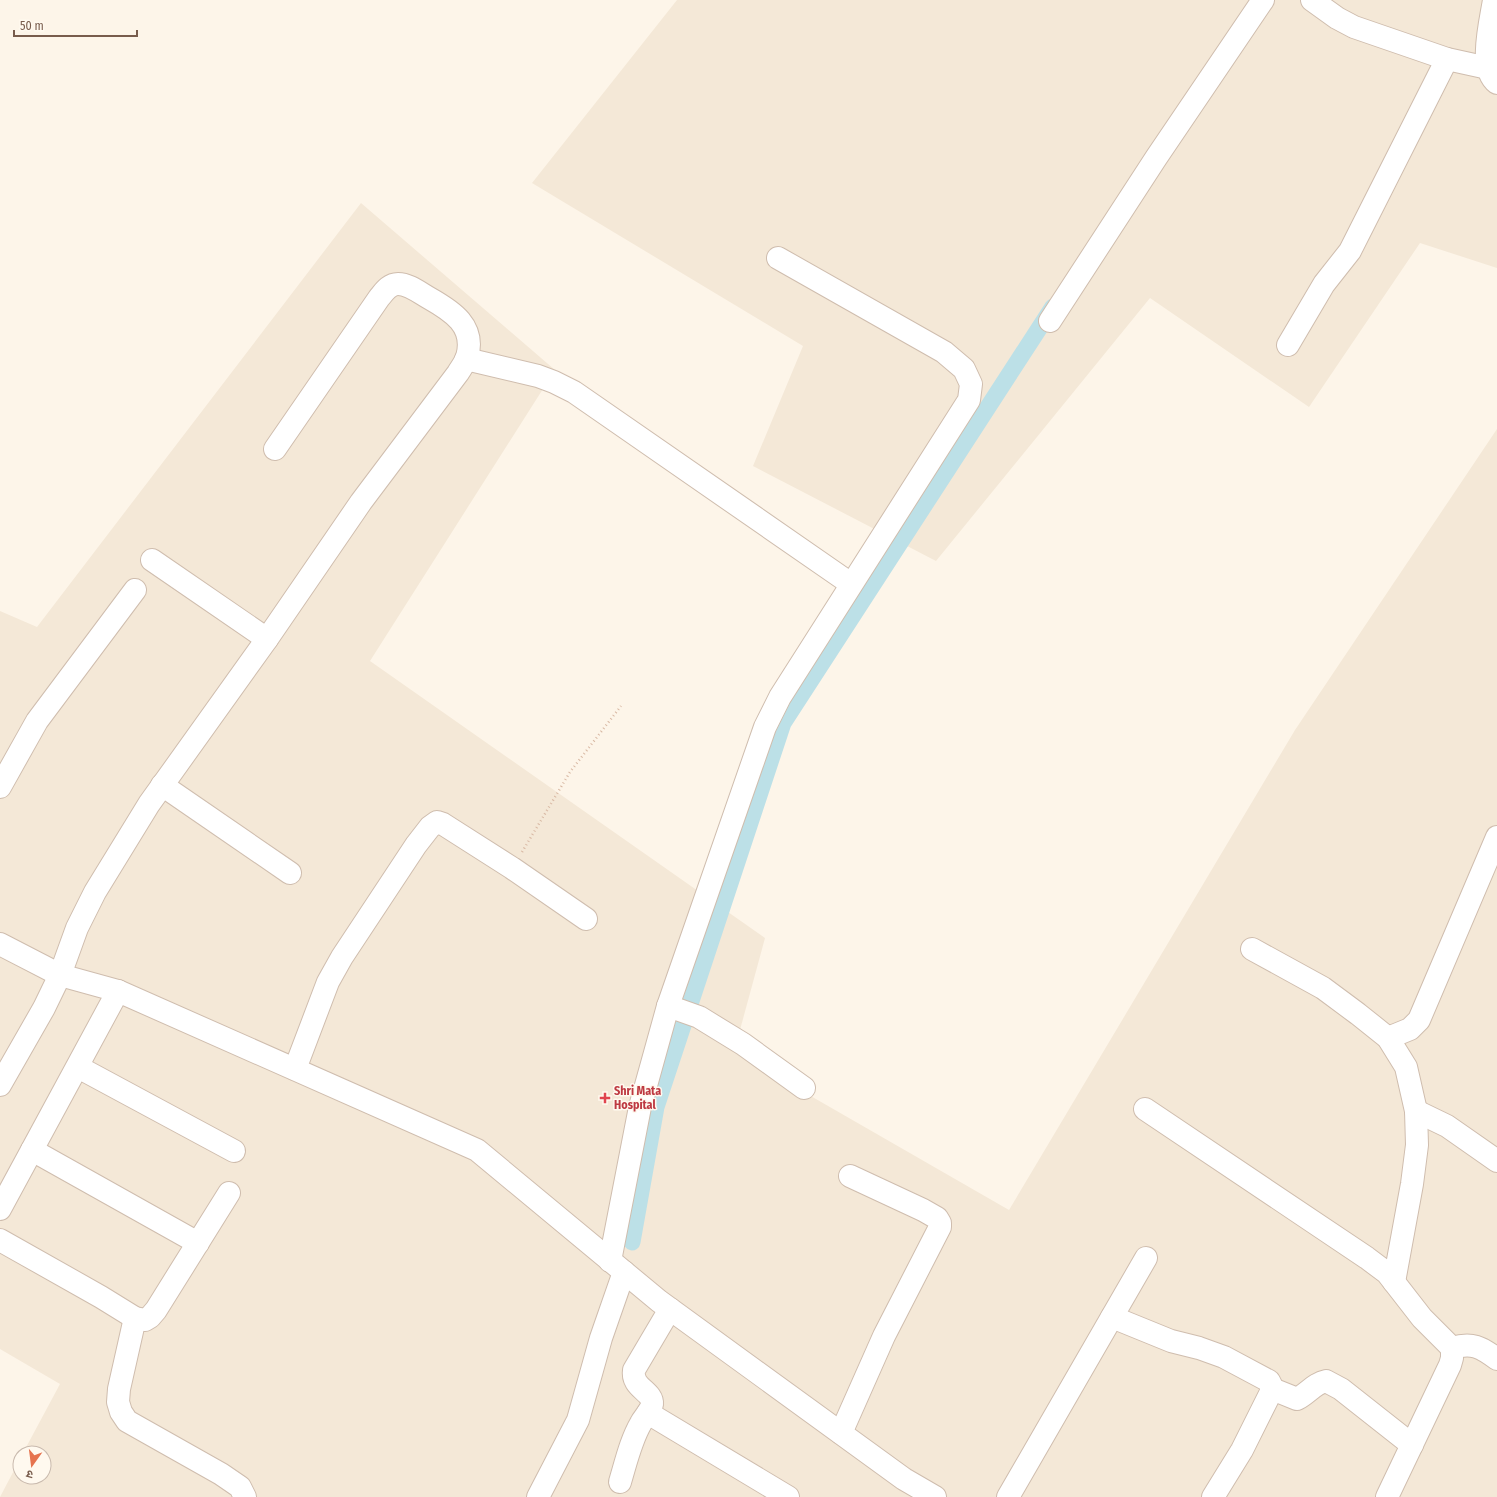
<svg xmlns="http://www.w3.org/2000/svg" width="1497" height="1497" viewBox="0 0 1497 1497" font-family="'Fira Sans Condensed','Noto Sans Devanagari',sans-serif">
	<rect width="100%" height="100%" fill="#fdf5e9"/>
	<g fill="#f4e8d7">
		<path d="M 677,0 L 1497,0 L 1497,268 L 1420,243 L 1309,407 L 1150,298 L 936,561 L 753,466 L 803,346 L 532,183 Z"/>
		<path d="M 361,203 L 555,370 L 370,661 L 765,938 L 734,1052 L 1009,1210 L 1295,730 L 1497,429 L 1497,1497 L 0,1497 L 20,1459 L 20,1477 L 44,1477 L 44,1453 L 23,1453 L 60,1384 L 0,1349 L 0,611 L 37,627 Z"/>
	</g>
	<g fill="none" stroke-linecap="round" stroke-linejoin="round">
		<path stroke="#bce0e7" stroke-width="17" d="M 632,1242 L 656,1107 L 783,723 L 1053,307"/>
		<g stroke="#cfbdae" stroke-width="24">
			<g id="minor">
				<path d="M 1312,0 L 1337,18 L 1354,27 L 1447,59 L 1488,68"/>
				<path d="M 1494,0 C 1491,20 1478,69 1497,83"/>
				<path d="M 1050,321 L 1156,158 L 1263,0"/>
				<path d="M 1288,345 L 1324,284 L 1350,251 L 1447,59"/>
				<path d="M 466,359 L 538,376 L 554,382 L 574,392 L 851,584"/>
				<path d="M 152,560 L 267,639"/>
				<path d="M 162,785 L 290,873"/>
				<path d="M 0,787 L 37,721 L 135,590"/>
				<path d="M 0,944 L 60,975 L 118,991 L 477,1150 L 659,1301 L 904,1479 L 935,1497"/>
				<path d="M 1252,949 L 1323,988 L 1358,1014 L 1388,1038 L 1406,1067 L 1416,1111 L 1417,1145 L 1412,1184 L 1394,1282"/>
				<path d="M 668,1006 L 699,1017 L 743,1044 L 804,1088"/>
				<path d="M 1388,1038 L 1410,1029 L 1419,1020 L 1497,837"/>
				<path d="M 78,1067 L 234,1151"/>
				<path d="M 295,1069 L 328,982 L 342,957 L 416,845 L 430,827 L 437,822 L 443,824 L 512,868 L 586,919"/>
				<path d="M 0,1085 L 44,1008 L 60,975 L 77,928 L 95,892 L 149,804 L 267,639 L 361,502 L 458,373 C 461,368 465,363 467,357 C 476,326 452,311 429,298 C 420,293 409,284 398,284 C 389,284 384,292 379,298 L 275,449"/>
				<path d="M 1145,1109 L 1367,1258 L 1387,1273 L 1422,1318 L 1452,1348 L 1452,1358 L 1450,1365 L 1387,1497"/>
				<path d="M 1416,1111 L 1447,1126 L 1497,1161"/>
				<path d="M 32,1150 L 198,1243"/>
				<path d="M 0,1209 L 118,991"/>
				<path d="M 0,1240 L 101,1297 L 135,1318 L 145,1320 L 150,1317 L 156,1310 L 229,1193"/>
				<path d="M 610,1261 L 640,1107 L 668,1006 L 765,727 L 780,697 L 969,400 L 971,384 L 964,369 L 944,352 L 778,258"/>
				<path d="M 1112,1317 L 1171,1341 L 1199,1348 L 1224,1357 L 1269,1381 L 1271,1385 L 1271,1392 L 1242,1450 L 1213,1497"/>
				<path d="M 135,1318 L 119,1389 L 118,1402 L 121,1412 L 127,1421 L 221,1474 L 240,1487 L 245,1497"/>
				<path d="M 1452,1348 C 1472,1342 1481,1347 1497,1359"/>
				<path d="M 1272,1389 L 1297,1399 C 1307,1394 1315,1383 1326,1381 L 1341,1389 L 1412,1445"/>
				<path d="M 648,1413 L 788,1497"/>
				<path d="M 841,1433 L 884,1336 L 940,1227 L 940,1223 L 937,1218 L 923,1210 L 850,1176"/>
				<path d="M 620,1482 C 626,1462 631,1440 641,1423 C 644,1417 651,1411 652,1404 C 653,1391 631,1388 634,1370 L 670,1309"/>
				<path d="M 538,1497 L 578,1420 L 601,1338 L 624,1272"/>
				<path d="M 1008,1497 L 1146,1258"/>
			</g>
		</g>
		<path stroke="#d8b8a3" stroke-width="2.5" stroke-dasharray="1 3" stroke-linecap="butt" d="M 522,852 L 570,772 L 621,706"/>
		<use href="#minor" stroke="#fff" stroke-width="22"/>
	</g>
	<path fill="#e0444e" stroke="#fff9ef" stroke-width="1.5" d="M603 1092h4v4h4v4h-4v4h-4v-4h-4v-4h4z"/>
	<g text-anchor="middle" stroke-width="3" stroke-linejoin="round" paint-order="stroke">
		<g font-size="12" font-weight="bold" fill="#be3a42" stroke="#fff9ef" text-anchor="start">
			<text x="614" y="1095">Shri Mata<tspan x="614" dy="14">Hospital</tspan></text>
		</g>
	</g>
	<g transform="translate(32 1465) rotate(194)"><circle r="19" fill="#fff9ef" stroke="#c9baae"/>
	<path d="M0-3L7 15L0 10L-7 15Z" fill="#e6734e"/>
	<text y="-6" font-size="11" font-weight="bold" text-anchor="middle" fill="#785c4c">उ</text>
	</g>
	<path d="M14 30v6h123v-6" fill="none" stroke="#785c4c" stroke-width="2"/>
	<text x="20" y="30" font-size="12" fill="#785c4c" stroke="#fff9ef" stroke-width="3" paint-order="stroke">50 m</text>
</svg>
